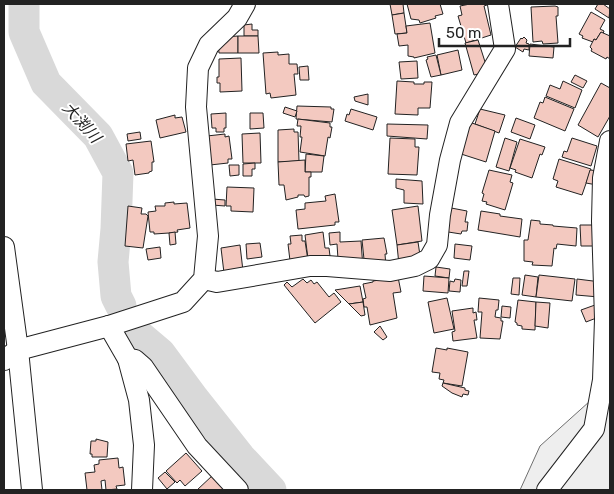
<svg xmlns="http://www.w3.org/2000/svg" width="614" height="494" viewBox="0 0 614 494" font-family="Rubik,'Noto Sans JP',sans-serif">
	<rect width="100%" height="100%" fill="#fff"/>
	<path fill="#eee" stroke="#6f6f6f" d="M 610,383 L 610,490 L 520,490 L 540,446 Z"/>
	<g fill="none" stroke-linecap="round" stroke-linejoin="round">
		<g stroke="#d9d9d9" stroke-width="31">
			<path d="M 24,4 L 24,32 L 46,83 L 98,136 L 118,173 L 116,229 L 113,262 L 116,296 L 121,306"/>
			<path d="M 134,331 L 160,353 L 194,399 L 240,457 L 271,490"/>
		</g>
	</g>
	<g fill="#f3c9c0" stroke="#222">
		<path d="M 390,4 L 403,4 L 404,13 L 392,15 Z"/>
		<path d="M 407,4 L 440,4 L 443,14 L 435,16 L 436,18 L 420,23 L 419,20 L 411,19 Z"/>
		<path d="M 470,4 L 487,4 L 487,5 L 484,6 L 491,35 L 466,43 L 458,16 L 462,15 L 460,6 Z"/>
		<path d="M 598,4 L 603,4 L 610,9 L 609,18 L 595,9 Z"/>
		<path d="M 555,6 L 558,7 L 558,16 L 556,16 L 558,43 L 543,44 L 542,41 L 533,42 L 531,7 Z"/>
		<path d="M 591,12 L 605,20 L 600,29 L 604,31 L 603,34 L 601,32 L 596,40 L 594,39 L 593,42 L 582,38 L 583,36 L 579,34 Z"/>
		<path d="M 404,13 L 407,33 L 395,34 L 392,15 Z"/>
		<path d="M 430,23 L 435,53 L 414,58 L 414,57 L 408,56 L 408,45 L 399,46 L 397,34 L 407,33 L 406,26 Z"/>
		<path d="M 252,24 L 252,30 L 258,30 L 258,36 L 244,36 L 244,25 Z"/>
		<path d="M 601,32 L 610,36 L 610,59 L 607,57 L 606,59 L 591,51 L 592,49 L 590,47 L 594,39 L 596,40 Z"/>
		<path d="M 238,36 L 238,53 L 219,53 L 218,43 L 224,37 Z"/>
		<path d="M 238,36 L 258,36 L 259,53 L 238,53 Z"/>
		<path d="M 524,37 L 527,40 L 526,43 L 529,44 L 529,50 L 524,49 L 523,52 L 515,47 L 521,38 L 522,39 Z"/>
		<path d="M 478,40 L 487,68 L 483,73 L 474,75 L 465,43 Z"/>
		<path d="M 530,44 L 554,47 L 553,58 L 529,56 Z"/>
		<path d="M 458,50 L 462,70 L 441,75 L 437,55 Z"/>
		<path d="M 278,52 L 278,55 L 289,54 L 289,64 L 297,64 L 298,74 L 294,74 L 296,95 L 271,98 L 270,93 L 266,94 L 263,53 Z"/>
		<path d="M 436,55 L 441,75 L 431,77 L 426,60 L 428,59 L 427,57 Z"/>
		<path d="M 241,58 L 242,91 L 220,92 L 220,83 L 217,83 L 217,77 L 219,77 L 219,59 Z"/>
		<path d="M 417,61 L 418,78 L 401,79 L 399,62 Z"/>
		<path d="M 308,66 L 309,80 L 300,80 L 299,67 Z"/>
		<path d="M 575,75 L 587,81 L 583,88 L 571,82 Z"/>
		<path d="M 397,81 L 414,82 L 414,84 L 424,84 L 424,82 L 432,82 L 430,108 L 418,108 L 418,115 L 395,114 Z"/>
		<path d="M 563,81 L 582,90 L 575,108 L 546,96 L 550,85 L 560,89 Z"/>
		<path d="M 601,83 L 610,88 L 610,116 L 598,137 L 578,125 Z"/>
		<path d="M 368,94 L 368,105 L 355,101 L 354,97 Z"/>
		<path d="M 545,97 L 574,109 L 565,131 L 534,118 L 540,102 L 543,103 Z"/>
		<path d="M 297,106 L 331,107 L 331,109 L 334,109 L 332,122 L 296,119 Z"/>
		<path d="M 285,107 L 297,111 L 295,117 L 283,113 Z"/>
		<path d="M 351,109 L 377,117 L 373,130 L 345,121 L 347,114 L 349,115 Z"/>
		<path d="M 480,109 L 505,115 L 499,133 L 475,124 Z"/>
		<path d="M 226,113 L 226,128 L 224,128 L 224,132 L 216,132 L 216,128 L 212,128 L 211,114 Z"/>
		<path d="M 250,113 L 263,113 L 264,128 L 250,129 Z"/>
		<path d="M 175,115 L 175,118 L 182,117 L 186,132 L 160,138 L 156,120 Z"/>
		<path d="M 516,118 L 535,125 L 530,139 L 511,132 Z"/>
		<path d="M 298,119 L 330,123 L 330,127 L 332,127 L 330,138 L 328,137 L 325,156 L 300,152 L 302,137 L 300,137 L 301,126 L 297,126 Z"/>
		<path d="M 469,122 L 495,131 L 486,162 L 458,153 Z"/>
		<path d="M 387,124 L 428,125 L 427,139 L 387,136 Z"/>
		<path d="M 294,129 L 294,132 L 298,132 L 299,161 L 278,162 L 278,130 Z"/>
		<path d="M 140,132 L 141,139 L 128,141 L 127,134 Z"/>
		<path d="M 260,133 L 261,163 L 243,163 L 242,134 Z"/>
		<path d="M 225,134 L 225,137 L 229,136 L 232,159 L 228,159 L 228,163 L 210,165 L 207,136 Z"/>
		<path d="M 390,138 L 415,139 L 415,147 L 419,147 L 417,175 L 388,174 Z"/>
		<path d="M 505,138 L 517,142 L 509,171 L 496,167 Z"/>
		<path d="M 572,138 L 597,146 L 591,166 L 562,157 L 564,151 L 567,152 Z"/>
		<path d="M 520,139 L 545,147 L 542,155 L 540,154 L 532,178 L 515,172 L 516,170 L 510,168 Z"/>
		<path d="M 151,141 L 154,162 L 152,162 L 152,171 L 149,172 L 149,173 L 135,175 L 133,160 L 128,161 L 126,144 Z"/>
		<path d="M 306,154 L 324,156 L 322,172 L 305,172 Z"/>
		<path d="M 559,159 L 591,169 L 582,195 L 556,187 L 558,181 L 553,179 Z"/>
		<path d="M 305,160 L 305,172 L 311,172 L 311,177 L 309,177 L 309,196 L 305,197 L 304,195 L 298,195 L 298,197 L 286,200 L 284,185 L 279,185 L 278,162 Z"/>
		<path d="M 255,163 L 255,169 L 252,169 L 252,176 L 243,176 L 243,164 Z"/>
		<path d="M 229,165 L 239,165 L 239,175 L 230,176 Z"/>
		<path d="M 489,170 L 512,175 L 510,182 L 513,183 L 505,210 L 486,204 L 487,202 L 482,201 L 484,194 L 482,193 Z"/>
		<path d="M 590,170 L 599,171 L 597,185 L 586,183 Z"/>
		<path d="M 396,179 L 422,181 L 423,204 L 404,203 L 404,190 L 396,188 Z"/>
		<path d="M 227,187 L 254,188 L 253,212 L 231,211 L 231,206 L 226,206 Z"/>
		<path d="M 335,194 L 339,222 L 335,222 L 335,225 L 298,229 L 296,210 L 305,209 L 305,203 L 326,201 L 325,196 Z"/>
		<path d="M 212,199 L 225,200 L 225,206 L 212,205 Z"/>
		<path d="M 174,202 L 174,204 L 187,203 L 190,228 L 177,230 L 178,232 L 169,233 L 154,234 L 154,232 L 150,232 L 148,212 L 156,211 L 155,206 L 165,206 L 165,203 Z"/>
		<path d="M 128,206 L 142,208 L 141,214 L 146,214 L 148,216 L 143,248 L 125,246 Z"/>
		<path d="M 418,206 L 422,241 L 397,245 L 392,210 Z"/>
		<path d="M 446,207 L 467,211 L 465,222 L 468,222 L 467,231 L 462,231 L 461,234 L 442,231 Z"/>
		<path d="M 481,211 L 500,214 L 500,216 L 522,219 L 520,237 L 478,230 Z"/>
		<path d="M 531,220 L 540,221 L 540,224 L 553,225 L 553,226 L 577,228 L 576,246 L 557,244 L 556,249 L 554,248 L 552,266 L 532,265 L 533,262 L 524,261 L 524,240 L 528,240 Z"/>
		<path d="M 580,225 L 597,225 L 597,246 L 581,246 Z"/>
		<path d="M 175,232 L 176,244 L 170,245 L 169,233 Z"/>
		<path d="M 323,232 L 325,248 L 329,248 L 331,264 L 309,267 L 305,235 Z"/>
		<path d="M 340,232 L 340,242 L 361,241 L 363,268 L 338,259 L 337,244 L 330,245 L 329,233 Z"/>
		<path d="M 302,235 L 302,241 L 305,241 L 309,267 L 291,269 L 288,244 L 291,244 L 290,236 Z"/>
		<path d="M 384,238 L 387,254 L 385,254 L 386,267 L 365,269 L 362,240 Z"/>
		<path d="M 418,242 L 421,262 L 399,265 L 397,245 Z"/>
		<path d="M 260,243 L 262,257 L 247,259 L 246,244 Z"/>
		<path d="M 455,244 L 472,246 L 470,260 L 454,258 Z"/>
		<path d="M 240,245 L 243,271 L 224,273 L 221,248 Z"/>
		<path d="M 160,247 L 161,258 L 148,260 L 146,249 Z"/>
		<path d="M 436,267 L 450,269 L 449,278 L 435,276 Z"/>
		<path d="M 464,271 L 469,271 L 467,286 L 462,286 Z"/>
		<path d="M 525,275 L 538,277 L 536,297 L 522,295 Z"/>
		<path d="M 539,275 L 575,279 L 572,301 L 536,297 Z"/>
		<path d="M 424,276 L 449,278 L 448,293 L 423,291 Z"/>
		<path d="M 398,277 L 401,292 L 393,293 L 397,318 L 370,325 L 367,307 L 364,307 L 363,299 L 366,298 L 363,284 L 373,282 L 373,281 Z"/>
		<path d="M 513,278 L 520,278 L 519,295 L 511,294 Z"/>
		<path d="M 303,279 L 307,283 L 311,280 L 314,284 L 317,282 L 329,297 L 334,293 L 341,302 L 315,323 L 284,285 L 287,282 L 292,287 Z"/>
		<path d="M 455,279 L 461,280 L 460,292 L 449,291 L 450,281 L 454,282 Z"/>
		<path d="M 577,279 L 601,282 L 599,297 L 576,295 Z"/>
		<path d="M 360,286 L 363,302 L 349,304 L 335,290 Z"/>
		<path d="M 447,298 L 454,329 L 434,333 L 428,302 Z"/>
		<path d="M 479,298 L 499,300 L 498,310 L 496,310 L 495,317 L 501,318 L 501,321 L 503,321 L 500,339 L 480,338 L 482,312 L 478,312 Z"/>
		<path d="M 518,300 L 536,302 L 535,330 L 522,329 L 522,326 L 517,325 L 517,323 L 515,322 Z"/>
		<path d="M 363,302 L 365,315 L 361,316 L 349,304 Z"/>
		<path d="M 536,302 L 550,303 L 548,328 L 535,326 Z"/>
		<path d="M 595,305 L 599,317 L 586,322 L 581,310 Z"/>
		<path d="M 502,306 L 511,307 L 510,318 L 501,317 Z"/>
		<path d="M 473,308 L 473,313 L 476,312 L 477,320 L 474,320 L 477,338 L 453,341 L 452,332 L 455,331 L 452,311 Z"/>
		<path d="M 380,326 L 387,337 L 383,340 L 374,332 Z"/>
		<path d="M 436,348 L 447,350 L 447,348 L 468,352 L 462,386 L 443,383 L 444,380 L 439,379 L 440,373 L 432,372 Z"/>
		<path d="M 443,383 L 465,388 L 465,390 L 469,391 L 468,395 L 463,394 L 462,397 L 452,393 L 442,386 Z"/>
		<path d="M 96,439 L 108,442 L 107,457 L 92,457 L 92,454 L 90,454 L 91,441 L 96,441 Z"/>
		<path d="M 186,453 L 202,471 L 185,486 L 180,480 L 177,483 L 166,471 Z"/>
		<path d="M 118,458 L 119,468 L 123,467 L 125,485 L 116,486 L 117,489 L 106,490 L 105,480 L 101,481 L 102,490 L 87,490 L 85,473 L 95,472 L 94,465 L 99,464 L 99,460 Z"/>
		<path d="M 165,472 L 175,482 L 167,489 L 158,478 Z"/>
		<path d="M 213,475 L 228,490 L 197,490 Z"/>
	</g>
	<g fill="none" stroke-linecap="round" stroke-linejoin="round">
		<g stroke="#222" stroke-width="22">
			<g id="minor">
				<path d="M 4,247 L 18,350 L 32,490"/>
				<path d="M 204,279 L 217,282 L 310,266 L 327,266 L 390,271 L 415,266 L 429,259 L 437,245 L 440,215 L 450,160 L 460,123 L 505,49 L 498,4"/>
				<path d="M 109,326 L 128,359 L 139,400 L 144,445 L 142,490"/>
				<path d="M 128,359 L 135,360 L 143,367 L 197,446 L 238,490"/>
				<path d="M 4,360 L 18,350 L 109,326 L 183,302 L 204,279 L 208,236 L 196,107 L 198,68 L 209,45 L 237,18 L 245,4"/>
				<path d="M 547,490 L 594,429 L 603,380 L 605,319 L 602,221 L 603,178 L 610,141"/>
			</g>
		</g>
		<use href="#minor" stroke="#fff" stroke-width="20"/>
	</g>
	<g text-anchor="middle" stroke-width="4" stroke-linejoin="round" paint-order="stroke">
		<g font-size="16" font-style="italic" fill="#222" stroke="#fff">
			<text transform="translate(82 122) rotate(48)" y="6">大渕川</text>
		</g>
	</g>
	<rect width="614" height="494" fill="none" stroke="#222222" stroke-width="10"/>
	<path d="M439 38v8h131v-8" fill="none" stroke="#222222" stroke-width="2.5"/>
	<text x="446" y="38" font-size="15" fill="#222222" stroke="#ffffff" stroke-width="4" paint-order="stroke">50 m</text>
</svg>
